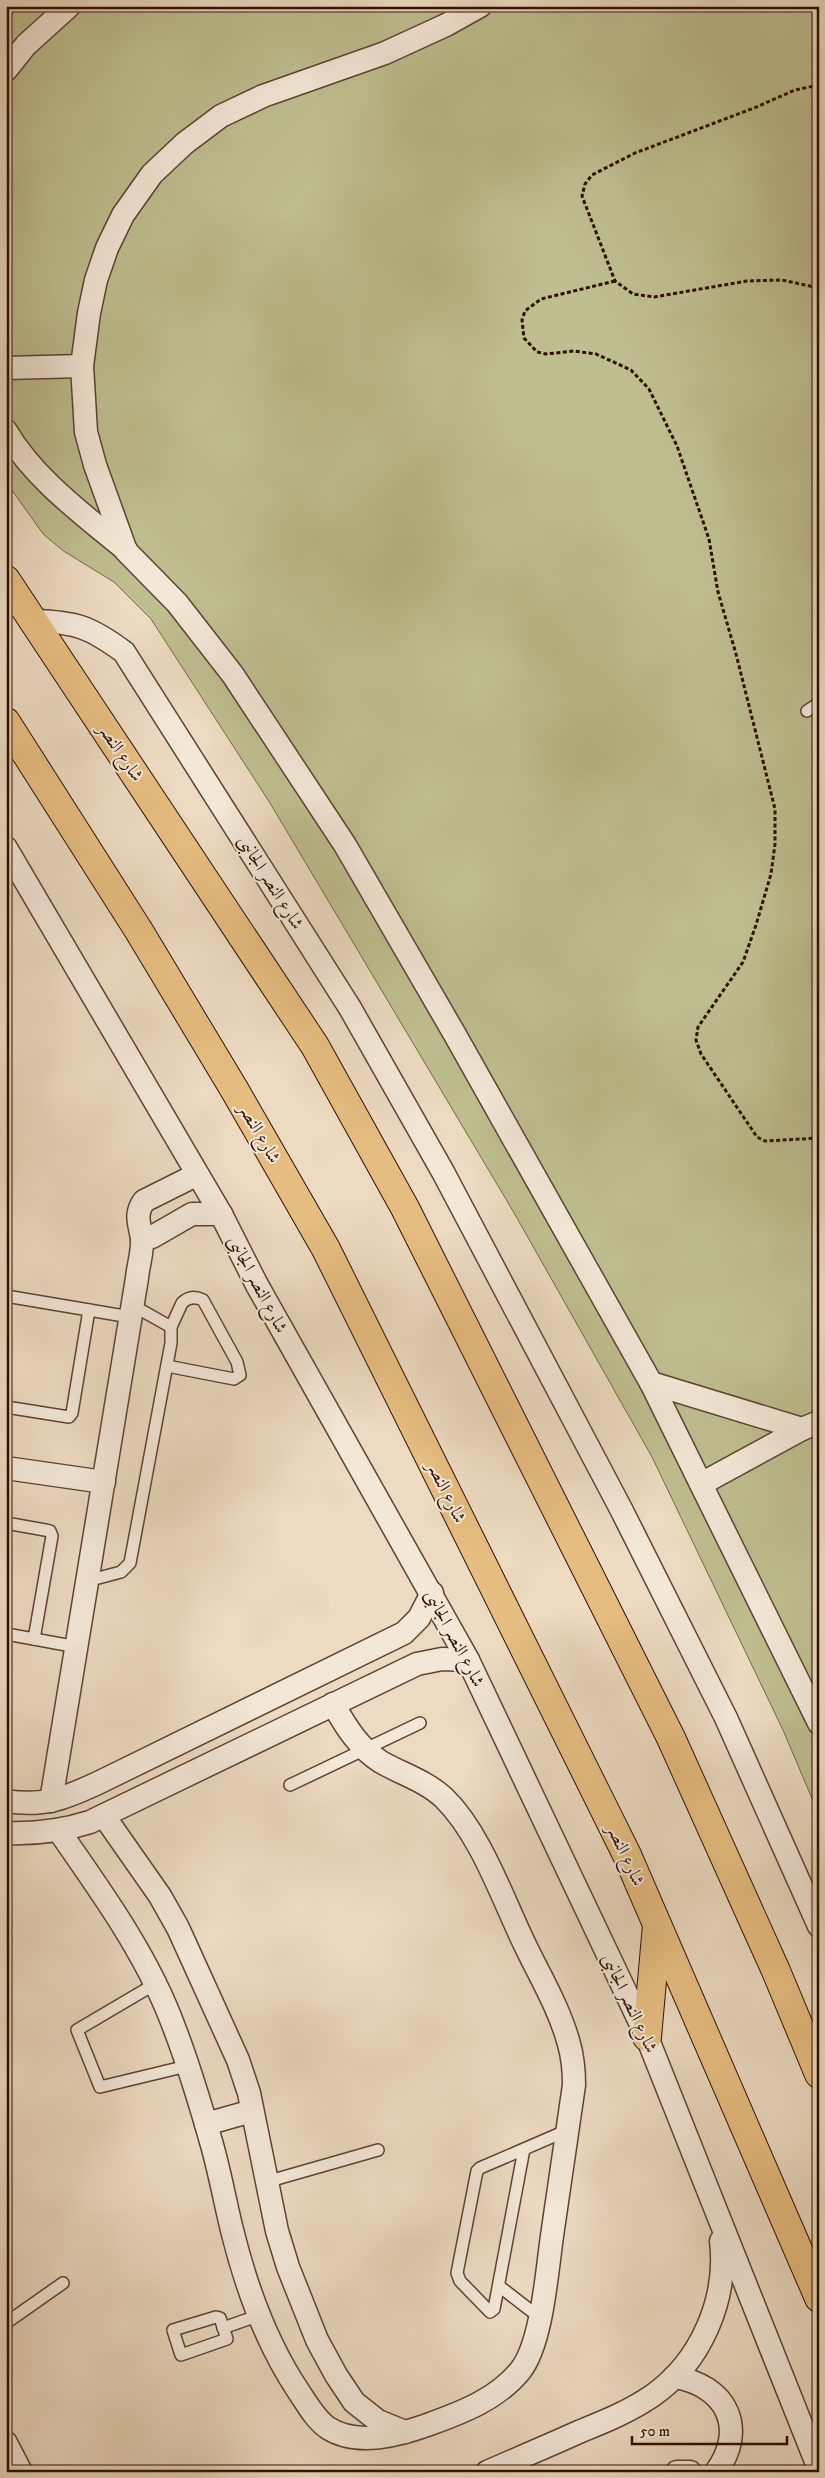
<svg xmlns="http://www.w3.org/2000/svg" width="825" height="2478" viewBox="0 0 825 2478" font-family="'IM FELL DW Pica',Amiri,serif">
	<rect width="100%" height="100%" fill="#ecdac1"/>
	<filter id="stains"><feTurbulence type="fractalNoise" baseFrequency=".004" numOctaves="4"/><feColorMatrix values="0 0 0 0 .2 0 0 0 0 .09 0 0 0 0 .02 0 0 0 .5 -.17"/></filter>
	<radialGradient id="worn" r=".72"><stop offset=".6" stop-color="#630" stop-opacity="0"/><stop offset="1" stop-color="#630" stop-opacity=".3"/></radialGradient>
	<path fill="#bebe8f" stroke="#766648" d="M 20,6 L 819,6 L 819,1815 L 783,1730 L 652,1457 L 513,1211 L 270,803 L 151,619 L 114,582 L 65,552 L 44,535 L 6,482 L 6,20 Z"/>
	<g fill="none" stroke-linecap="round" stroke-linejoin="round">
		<g stroke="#5e4232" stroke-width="14">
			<g id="lane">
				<path d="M 807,711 L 819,703"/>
				<path d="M 6,1296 L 89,1310 L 72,1413 L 69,1417 L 6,1407"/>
				<path d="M 89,1310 L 130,1317"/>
				<path d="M 167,1366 L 234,1379 L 240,1375 L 237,1362 L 203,1300 C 195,1296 188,1297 182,1303 L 171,1327"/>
				<path d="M 6,1523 L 45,1530 L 50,1531 L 52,1536 L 34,1639 L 6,1634"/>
				<path d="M 87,1581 L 121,1572 L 130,1563 L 171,1343 L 171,1327 L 132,1305"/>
				<path d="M 34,1639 L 77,1647"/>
				<path d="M 290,1785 L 420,1723"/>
				<path d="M 155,1984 L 77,2030 L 100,2087 L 187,2066"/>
				<path d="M 524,2149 L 494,2309 L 490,2312 L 460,2281 L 457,2273 L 477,2171 L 480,2168 L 568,2130"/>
				<path d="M 266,2182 L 378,2150"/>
				<path d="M 499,2286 L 539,2317"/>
				<path d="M 216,2317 L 220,2318 L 227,2339 L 181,2355 L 173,2330 Z"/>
				<path d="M 6,2323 L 63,2283"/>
				<path d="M 223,2328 L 260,2315"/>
			</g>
		</g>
		<g stroke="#5e4232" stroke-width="25">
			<g id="street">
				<path d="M 480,6 L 446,25 L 385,53 L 263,96 L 221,116 L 185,143 L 152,174 L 123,215 L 107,248 L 96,280 L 89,313 L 82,366 L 86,432 L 95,465 L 126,551 L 177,603 L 233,675 L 345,845 L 454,1033 L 651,1383 L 819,1723"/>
				<path d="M 6,70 L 26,45 L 69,6"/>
				<path d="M 6,368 L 82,366"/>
				<path d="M 6,431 C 34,479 84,515 126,550"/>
				<path d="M 34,621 C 76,622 90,627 124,652 L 350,1008 L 443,1172 L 621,1509 L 726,1718 L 819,1926"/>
				<path d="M 6,848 L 221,1214 L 257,1285 L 468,1660 L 647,2037 L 819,2469"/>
				<path d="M 142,1239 L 152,1237 L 192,1214 L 221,1214"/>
				<path d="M 651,1383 L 802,1429"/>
				<path d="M 6,1468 L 104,1482"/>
				<path d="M 701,1484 L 802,1429 L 819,1422"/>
				<path d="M 6,1801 C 45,1807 66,1798 100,1782 L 404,1633 L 419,1618 L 432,1593"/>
				<path d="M 51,1801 L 137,1278 C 138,1266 143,1251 142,1239 C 140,1224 134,1215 144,1201 L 196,1175"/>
				<path d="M 104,1816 L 160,1896 L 178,1928 L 238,2060 L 249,2093 L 277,2231 L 288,2267 L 317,2340 L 336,2375 L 354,2402 L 378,2421 L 405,2432"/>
				<path d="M 59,1831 C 102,1893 148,1956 174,2027 C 189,2066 201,2106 212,2145 C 220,2173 225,2202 232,2230 C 246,2287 266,2343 299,2392 C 307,2404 316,2420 328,2428 C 357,2447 400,2435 430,2424 C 463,2412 497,2399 520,2371 C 542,2344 547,2271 552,2236 C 559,2185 567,2135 574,2085 C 574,2070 573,2058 569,2044 C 560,2010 541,1978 526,1947 C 503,1900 481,1834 444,1798 C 426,1781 402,1774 381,1762 C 359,1748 346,1727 333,1704"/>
				<path d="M 6,1833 C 36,1834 62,1831 90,1822 L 417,1664 L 442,1659 L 468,1660"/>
				<path d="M 206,2124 L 252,2111"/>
				<path d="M 674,2377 C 726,2385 748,2428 716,2472"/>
				<path d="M 6,2443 L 21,2472"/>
				<path d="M 487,2472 C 519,2458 550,2445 581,2431 C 606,2421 630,2411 652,2396 C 701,2362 728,2299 721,2241"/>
				<path d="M 677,2472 L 690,2472"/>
			</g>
		</g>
		<g stroke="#2e0f02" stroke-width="30">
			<g id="primary">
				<path d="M 6,580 L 315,1046 L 405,1208 L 671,1738 L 776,1971 L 819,2074"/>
				<path d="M 6,722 L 139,931 L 234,1089 L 326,1249 L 627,1855 L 819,2298"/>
				<path d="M 647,2037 L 657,1925"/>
			</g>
		</g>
		<g stroke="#2e0f02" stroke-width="3" stroke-dasharray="4 2.5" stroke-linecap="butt">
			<path d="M 819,85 L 795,90 L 754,108 L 635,153 L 592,175 L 585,184 L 582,196 L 615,281 L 633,294 L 654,297 L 747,281 L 782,280 L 819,288"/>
			<path d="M 615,281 L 541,299 L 525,311 L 522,320 L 524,338 L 537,352 L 546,354 L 574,351 L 596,354 L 631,370 L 649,389 L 677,446 L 709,539 L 718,592 L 736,654 L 775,809 L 775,844 L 771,874 L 756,925 L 743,962 L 698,1027 L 696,1040 L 701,1054 L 757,1137 L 765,1141 L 819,1138"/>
		</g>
		<use href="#lane" stroke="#f3e7d7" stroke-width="11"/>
		<use href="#street" stroke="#f3e7d7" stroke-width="22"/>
		<use href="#primary" stroke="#e6bd80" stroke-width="28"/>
	</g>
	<g text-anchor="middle" stroke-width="4" stroke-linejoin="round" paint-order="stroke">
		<g font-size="18" fill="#2e0f02" stroke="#f3e7d7">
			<text transform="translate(121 752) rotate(56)" y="6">شارع النصر</text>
			<text transform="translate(271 882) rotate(58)" y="6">شارع النصر الجانبى</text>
			<text transform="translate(260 1133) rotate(60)" y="6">شارع النصر</text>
			<text transform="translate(258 1284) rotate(62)" y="6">شارع النصر الجانبى</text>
			<text transform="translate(447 1492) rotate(64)" y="6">شارع النصر</text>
			<text transform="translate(455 1638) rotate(62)" y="6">شارع النصر الجانبى</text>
			<text transform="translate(626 1855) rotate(65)" y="6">شارع النصر</text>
			<text transform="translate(630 2003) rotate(65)" y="6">شارع النصر الجانبى</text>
		</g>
	</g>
	<rect width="825" height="2478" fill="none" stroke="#ecdac1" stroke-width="25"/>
	<rect x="8" y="8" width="810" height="2463" fill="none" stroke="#2e0f02" stroke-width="2.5"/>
	<rect x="12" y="12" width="800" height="2453" fill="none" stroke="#2e0f02"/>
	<path d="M632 2436v8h155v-8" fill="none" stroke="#2e0f02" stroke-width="2.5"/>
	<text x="640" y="2436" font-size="15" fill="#2e0f02" stroke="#f3e7d7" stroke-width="4" paint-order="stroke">50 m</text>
	<rect width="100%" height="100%" filter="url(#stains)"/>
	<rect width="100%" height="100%" fill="url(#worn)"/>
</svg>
